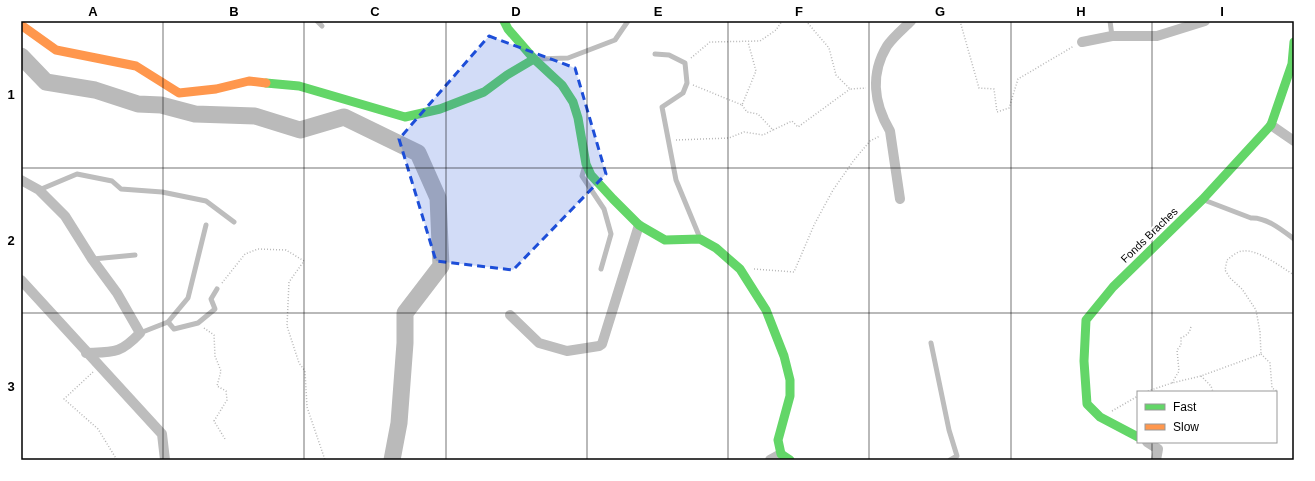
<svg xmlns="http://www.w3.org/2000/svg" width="1315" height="481" viewBox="0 0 1315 481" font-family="Arial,sans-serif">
	<rect width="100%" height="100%" fill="#fff"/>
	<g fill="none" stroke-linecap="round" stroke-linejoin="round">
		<path stroke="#bababa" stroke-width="17" d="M 21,56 L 46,82 L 95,90 L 138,104 L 161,105 L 195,114 L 255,116 L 300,130 L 344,117 L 418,153 L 438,198 L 441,266 L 405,313 L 405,343 L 399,423 L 392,460"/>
		<g stroke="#b8b8b8" stroke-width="1.5" stroke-dasharray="1 2" stroke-linecap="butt">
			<path d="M 806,21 L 829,48 L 836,75 L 850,89 L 866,88"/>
			<path d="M 960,21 L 979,88 L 994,89 L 997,112 L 1009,108 L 1018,79 L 1074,46"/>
			<path d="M 691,58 L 710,42 L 760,41 L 776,30 L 782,21"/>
			<path d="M 693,85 L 742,105 L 756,71 L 748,42"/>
			<path d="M 742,105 L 747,112 L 758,114 L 773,130 L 792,121 L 798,127 L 850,89"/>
			<path d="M 676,140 L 729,138 L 744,132 L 763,135 L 773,130"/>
			<path d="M 754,269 L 794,272 L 814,225 L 833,190 L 854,160 L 870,141 L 880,136"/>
			<path d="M 222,283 L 245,254 L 258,249 L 286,250 L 304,261 L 289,282 L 287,326 L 299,363 L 305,371 L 307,407 L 325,460"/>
			<path d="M 204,328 L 214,335 L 215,356 L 221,371 L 217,386 L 226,391 L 227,400 L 214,421 L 225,439"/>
			<path d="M 1261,354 L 1270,363 L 1272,388 L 1277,391"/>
			<path d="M 93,372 L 64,399 L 98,429 L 117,460"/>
			<path d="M 1201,376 L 1211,386 L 1213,392"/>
			<path d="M 1172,383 L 1179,371 L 1177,350 L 1181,345 L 1181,338 C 1187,335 1190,333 1191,326"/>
			<path d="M 1145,392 L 1172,383 L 1201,376 L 1261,354 L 1260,332 L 1256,310 L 1242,289 L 1230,278 L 1225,270 L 1227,260 C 1231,257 1237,251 1243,251 C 1258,249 1281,267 1294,275"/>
			<path d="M 1112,411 L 1138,396"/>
			<path d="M 1191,460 L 1194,460"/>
		</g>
		<g stroke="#bdbdbd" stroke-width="5">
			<path d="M 317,21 L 322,26"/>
			<path d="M 1110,21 L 1112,36"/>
			<path d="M 655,54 L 669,55 L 685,63 L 687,83 L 683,93 L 662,107 L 676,180 L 700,238"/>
			<path d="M 537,59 L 568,58 L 615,40 L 628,21"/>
			<path d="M 584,169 L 582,176 L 604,209 L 611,234 L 601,269"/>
			<path d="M 39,190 L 77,174 L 112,181 L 121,189 L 162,192 L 206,201 L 234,222"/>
			<path d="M 1204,200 L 1251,218 C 1266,217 1282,230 1294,239"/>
			<path d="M 93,259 L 135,255"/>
			<path d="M 168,322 L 174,329 L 198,323 L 215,309 L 211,299 L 217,289"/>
			<path d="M 140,333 L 168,322 L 188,298 L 206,225"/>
			<path d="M 931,343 L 949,430 L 957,456 L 950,460"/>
		</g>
		<g stroke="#bdbdbd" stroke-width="10">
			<path d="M 1082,42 L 1112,36 L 1157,36 L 1205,21"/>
			<path d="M 1271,125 L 1294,141"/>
			<path d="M 21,180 L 39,190 L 65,216 L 92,259 L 117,293 L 140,333 C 120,354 114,352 86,353"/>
			<path d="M 900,199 L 890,131 C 874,104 870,74 887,46 C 893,37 903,29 911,21"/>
			<path d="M 21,280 L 162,434 L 165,460"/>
			<path d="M 510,315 L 539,343 L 567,351 L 599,346 L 602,344 L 639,225"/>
			<path d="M 1147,442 L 1158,449 L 1156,460"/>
			<path d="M 770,460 L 781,454"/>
		</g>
		<g stroke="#63d668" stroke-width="9">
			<path d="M 504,21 L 508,29 L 534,59 L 562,85 L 573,102 L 578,118 L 586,164 L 591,175 L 613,199 L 639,225 L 665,240 L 700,239 L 716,248 L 740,269 L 766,310 L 784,356 L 790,380 L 790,396 L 778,440 L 781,454 L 790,460"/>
			<path d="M 266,83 L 299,86 L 405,117 L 440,109 L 484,92 L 507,75 L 534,59"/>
			<path d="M 1138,437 L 1100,417 L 1087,404 L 1084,361 L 1086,320 L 1113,287 L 1203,199 L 1271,125 L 1292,64 L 1294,42"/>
		</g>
		<path stroke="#ff974d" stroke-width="9" d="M 21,25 L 56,50 L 136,66 L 179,93 L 216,89 L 249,81 L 266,83"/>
	</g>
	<path fill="#1d4ed8" fill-opacity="0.2" stroke="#1d4ed8" stroke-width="3" stroke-dasharray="8 5" stroke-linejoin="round" d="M 489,36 L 575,68 L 606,174 L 513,270 L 436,261 L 399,139 Z"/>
	<path fill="none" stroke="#000" stroke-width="1" stroke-opacity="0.55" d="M 163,21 L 163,460M 304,21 L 304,460M 446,21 L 446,460M 587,21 L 587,460M 728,21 L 728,460M 869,21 L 869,460M 1011,21 L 1011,460M 1152,21 L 1152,392M 21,168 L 1294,168M 21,313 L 1294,313M 1152,442 L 1152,460"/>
	<g text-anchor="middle" stroke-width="4" stroke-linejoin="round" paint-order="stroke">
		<g font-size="11" fill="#000" stroke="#fff">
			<text transform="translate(1149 235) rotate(-44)" y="4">Fonds Braches</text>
		</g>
	</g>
	<rect width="1315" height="481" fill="none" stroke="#ffffff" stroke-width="44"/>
	<rect x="1137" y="391" width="140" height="52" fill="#ffffff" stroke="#999999"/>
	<rect x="1145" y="404" width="20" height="6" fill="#63d668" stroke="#999999"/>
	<text x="1173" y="411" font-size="12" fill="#000000">Fast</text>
	<rect x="1145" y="424" width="20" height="6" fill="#ff974d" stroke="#999999"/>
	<text x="1173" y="431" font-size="12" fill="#000000">Slow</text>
	<rect x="22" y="22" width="1271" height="437" fill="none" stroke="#000" stroke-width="1.5"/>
	<g font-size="13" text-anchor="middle" font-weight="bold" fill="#000">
		<text x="93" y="16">A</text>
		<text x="234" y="16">B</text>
		<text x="375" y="16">C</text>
		<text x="516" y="16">D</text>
		<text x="658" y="16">E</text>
		<text x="799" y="16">F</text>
		<text x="940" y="16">G</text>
		<text x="1081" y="16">H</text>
		<text x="1222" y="16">I</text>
		<text x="11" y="99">1</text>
		<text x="11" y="245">2</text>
		<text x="11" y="391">3</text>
	</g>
</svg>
